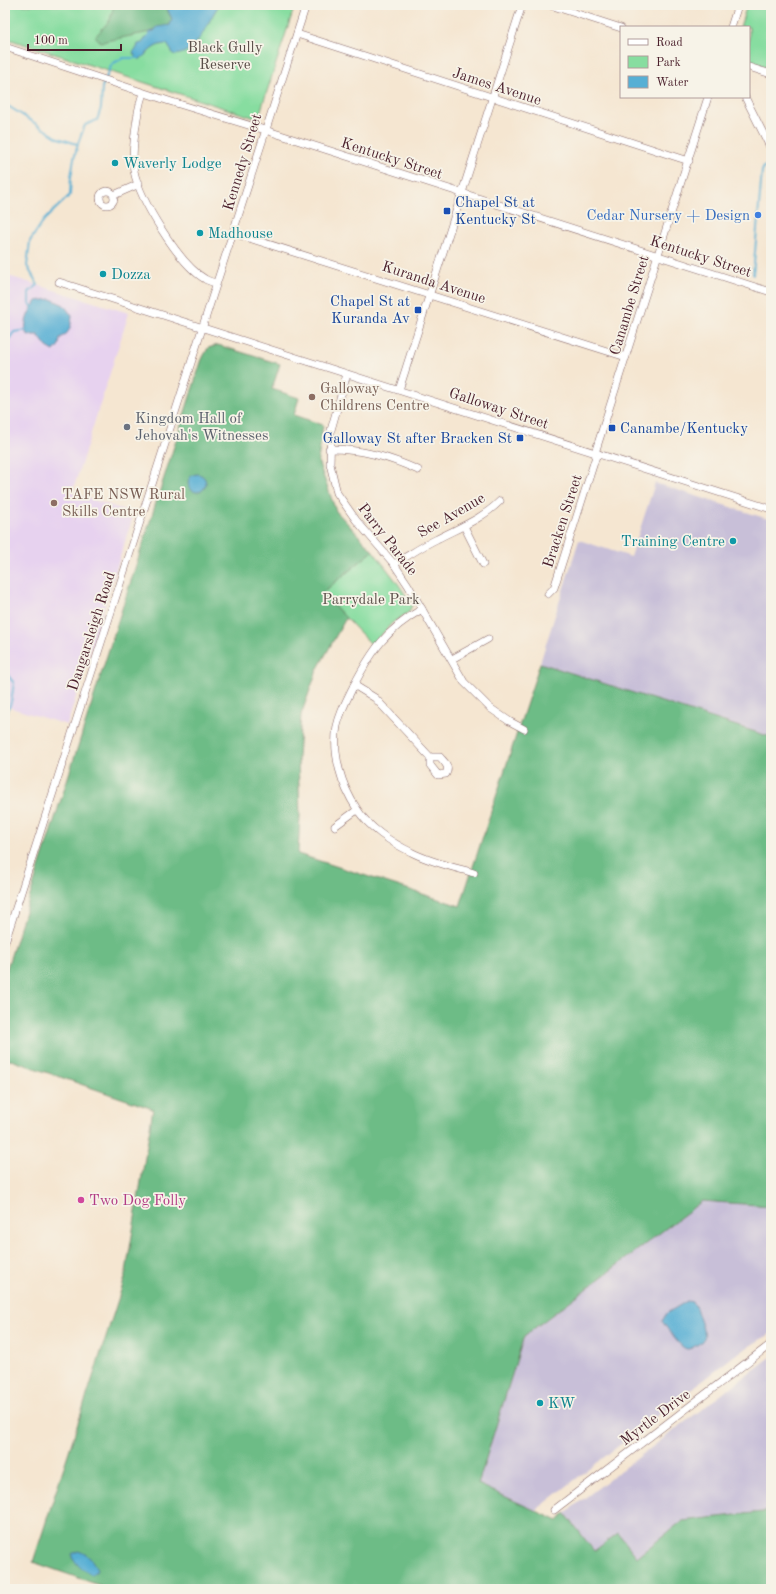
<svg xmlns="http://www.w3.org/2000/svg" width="776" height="1594" viewBox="0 0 776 1594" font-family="'Old Standard TT',serif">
	<rect width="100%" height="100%" fill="#f7f3e8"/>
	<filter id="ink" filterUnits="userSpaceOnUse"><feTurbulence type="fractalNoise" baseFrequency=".025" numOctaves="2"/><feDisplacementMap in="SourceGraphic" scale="8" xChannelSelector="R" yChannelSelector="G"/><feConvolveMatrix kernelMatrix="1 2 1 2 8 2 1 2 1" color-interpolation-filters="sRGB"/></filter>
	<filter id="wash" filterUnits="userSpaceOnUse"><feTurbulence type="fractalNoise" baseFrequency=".012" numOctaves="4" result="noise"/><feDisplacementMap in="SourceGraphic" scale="16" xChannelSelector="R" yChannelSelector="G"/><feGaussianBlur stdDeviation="0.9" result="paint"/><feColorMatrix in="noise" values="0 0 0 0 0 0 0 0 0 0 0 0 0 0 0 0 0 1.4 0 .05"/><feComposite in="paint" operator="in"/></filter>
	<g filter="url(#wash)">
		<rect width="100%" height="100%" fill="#f5e6d1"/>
		<path fill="#e7d2ef" d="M 5,275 L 129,313 L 72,493 L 134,513 L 67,725 L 5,706 Z"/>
		<g fill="#c8bfd8">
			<path d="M 655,483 L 771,520 L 771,737 L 540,663 L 579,540 L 631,557 Z"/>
			<path d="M 702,1201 L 771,1206 L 771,1333 L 735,1355 L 535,1511 L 478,1484 L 524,1336 Z"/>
			<path d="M 771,1357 L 771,1511 L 682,1521 L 637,1557 L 594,1551 L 565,1513 Z"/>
		</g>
		<g fill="#87dda0" stroke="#687e66">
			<path d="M 5,5 L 295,5 L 258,119 L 5,38 Z"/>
			<path d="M 747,5 L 771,5 L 771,69 L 749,62 L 749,27 L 740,27 Z"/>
			<path d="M 373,551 L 399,585 L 412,605 L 409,612 L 392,623 L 372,645 L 322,593 Z"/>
		</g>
		<g fill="#6dbc86" stroke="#5c6e58">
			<path d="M 114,5 L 167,5 L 168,11 L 172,19 L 170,25 L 150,32 L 101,42 L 95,37 L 110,20 Z"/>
			<path d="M 218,345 L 280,364 L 272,389 L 299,398 L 294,415 L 323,425 L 318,461 L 336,511 L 373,551 L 322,593 L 346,618 L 317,670 L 301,715 L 298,757 L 300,816 L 298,854 L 460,906 L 540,663 L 771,737 L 771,1206 L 702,1201 L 524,1336 L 478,1484 L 558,1521 L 565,1513 L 594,1551 L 618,1533 L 637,1557 L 682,1521 L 771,1511 L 771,1589 L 110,1589 L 33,1562 L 125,1278 L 153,1109 L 5,1058 L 5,974 L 202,359 L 208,348 Z"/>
		</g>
		<g fill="#57afd4" stroke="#506780">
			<path d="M 167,5 L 219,5 C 207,22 198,54 174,55 L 167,44 C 153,44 150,52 139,60 L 134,55 L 133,52 L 137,48 L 138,44 L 142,43 L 150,32 L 154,31 L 157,27 L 170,25 L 172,19 L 168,11 Z"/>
			<path d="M 51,299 L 64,305 L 72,316 C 71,326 70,334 60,338 L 59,345 L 54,351 L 47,347 L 38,335 L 29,335 L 26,333 C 24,320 29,312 36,301 Z"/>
			<circle cx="197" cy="483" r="9"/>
			<path d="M 687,1301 L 692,1302 L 695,1305 L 705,1335 C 704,1340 701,1342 697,1345 C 695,1346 691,1349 688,1349 C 681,1350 667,1328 662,1321 L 667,1313 Z"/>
			<path d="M 78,1551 C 88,1554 93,1560 97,1570 L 95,1573 L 92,1575 L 80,1567 L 72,1558 L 72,1554 Z"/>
		</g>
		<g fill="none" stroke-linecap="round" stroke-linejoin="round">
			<g stroke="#57afd4" stroke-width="2">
				<path d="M 5,104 L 58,138 L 77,144"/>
				<path d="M 753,275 L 762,171 L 764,167 L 771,163"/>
				<path d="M 34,308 L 29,303 L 29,292 L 38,285 L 27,266 L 30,241 L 44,220 L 70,195 C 70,171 75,148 85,125 L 97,120 L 101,108 L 102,87 L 112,64 L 123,58 L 138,58"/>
				<path d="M 5,347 L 7,342 L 14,332 L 28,330"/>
				<path d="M 5,672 L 14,683 L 11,702 L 5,718"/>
			</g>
		</g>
	</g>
	<g filter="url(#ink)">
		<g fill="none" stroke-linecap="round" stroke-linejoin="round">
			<g stroke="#866565" stroke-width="8">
				<g id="minor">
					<path d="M 550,5 L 621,28"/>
					<path d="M 731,27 L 738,5"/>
					<path d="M 297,34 L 689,161"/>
					<path d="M 5,47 L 169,101 L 265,130 L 771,292"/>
					<path d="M 749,67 L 771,74"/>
					<path d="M 143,93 C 137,110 131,153 134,171 C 140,200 179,264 205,279 C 208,281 212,282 216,283"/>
					<path d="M 745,97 L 771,149"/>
					<circle cx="107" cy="198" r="7"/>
					<path d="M 114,195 L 139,184"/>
					<path d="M 233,233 L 626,357"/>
					<path d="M 59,282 L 771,509"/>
					<path d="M 347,374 L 331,430 L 330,464 L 337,493 L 356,520 L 394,564 L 408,585 L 464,682 L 490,708 L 509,721 L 524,729"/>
					<path d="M 399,390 L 522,5"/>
					<path d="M 329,449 C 362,449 389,457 418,470"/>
					<path d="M 595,453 L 708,97"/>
					<path d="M 464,526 L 483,564"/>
					<path d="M 394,564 C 408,556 422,546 437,539 C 460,527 482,519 500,501"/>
					<path d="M 548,594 L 554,588 L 597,453"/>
					<path d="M 422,609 C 386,630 372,650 353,687 C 347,699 340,712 337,726 C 332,754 341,785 357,809 C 368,827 392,843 411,852 C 430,862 453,867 474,873"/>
					<path d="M 452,659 L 488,639"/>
					<path d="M 354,685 L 375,698 L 430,757 L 440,757 C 445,763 450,766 446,774 L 438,775 L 430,765 L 430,757"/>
					<path d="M 335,826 L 357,810"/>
					<path d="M 5,942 L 306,5"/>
					<path d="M 554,1510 L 771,1344"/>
				</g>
			</g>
			<use href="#minor" stroke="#fff" stroke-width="7"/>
		</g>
	</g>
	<g fill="#0f9aa8" stroke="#f7f3e8" stroke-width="1.5">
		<circle cx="115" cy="163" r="4"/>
		<circle cx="200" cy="233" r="4"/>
		<circle cx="103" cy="274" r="4"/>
		<circle cx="733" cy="541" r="4"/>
		<circle cx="540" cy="1403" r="4"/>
	</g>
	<g fill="#1a4fb4" stroke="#f7f3e8" stroke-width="1.5">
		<rect x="443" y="207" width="8" height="8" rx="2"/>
		<rect x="414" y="306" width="8" height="8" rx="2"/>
		<rect x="608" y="424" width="8" height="8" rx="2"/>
		<rect x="516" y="434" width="8" height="8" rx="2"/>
	</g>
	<circle fill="#3f7fe0" stroke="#f7f3e8" stroke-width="1.5" cx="758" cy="215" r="4"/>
	<g fill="#8d6e63" stroke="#f7f3e8" stroke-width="1.5">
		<circle cx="312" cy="397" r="4"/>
		<circle cx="54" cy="503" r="4"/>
	</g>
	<circle fill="#6b7280" stroke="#f7f3e8" stroke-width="1.5" cx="127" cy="427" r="4"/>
	<circle fill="#d1479c" stroke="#f7f3e8" stroke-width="1.5" cx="81" cy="1200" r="4"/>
	<g text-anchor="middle" stroke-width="3.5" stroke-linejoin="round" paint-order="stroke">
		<g font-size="15" fill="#594e48" stroke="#f7f3e8">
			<text x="225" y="52">Black Gully<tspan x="225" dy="17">Reserve</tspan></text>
			<text x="371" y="604">Parrydale Park</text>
		</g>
		<g font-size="15" fill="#4a1f2b" stroke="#f7f3e8">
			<text transform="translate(497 86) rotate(18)" y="5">James Avenue</text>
			<text transform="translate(392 158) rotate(18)" y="5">Kentucky Street</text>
			<text transform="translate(242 162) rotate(-73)" y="5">Kennedy Street</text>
			<text transform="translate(701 256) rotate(18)" y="5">Kentucky Street</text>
			<text transform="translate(434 282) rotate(18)" y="5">Kuranda Avenue</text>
			<text transform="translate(629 305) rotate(-73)" y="5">Canambe Street</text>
			<text transform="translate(499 408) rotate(18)" y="5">Galloway Street</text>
			<text transform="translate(451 515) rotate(-30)" y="5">See Avenue</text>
			<text transform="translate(562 521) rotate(-72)" y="5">Bracken Street</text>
			<text transform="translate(388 539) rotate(52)" y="5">Parry Parade</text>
			<text transform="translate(91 631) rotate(-72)" y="5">Dangarsleigh Road</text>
			<text transform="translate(655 1417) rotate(-37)" y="5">Myrtle Drive</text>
		</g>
		<g font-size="15" fill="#0d838f" stroke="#f7f3e8" text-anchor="start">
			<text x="123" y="168">Waverly Lodge</text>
			<text x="208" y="238">Madhouse</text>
			<text x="111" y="279">Dozza</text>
			<text x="725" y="546" text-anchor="end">Training Centre</text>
			<text x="548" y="1408">KW</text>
		</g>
		<g font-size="15" fill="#164399" stroke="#f7f3e8" text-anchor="start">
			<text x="455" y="207">Chapel St at<tspan x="455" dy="17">Kentucky St</tspan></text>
			<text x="410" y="306" text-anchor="end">Chapel St at<tspan x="410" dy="17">Kuranda Av</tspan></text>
			<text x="620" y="433">Canambe/Kentucky</text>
			<text x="512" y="443" text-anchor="end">Galloway St after Bracken St</text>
		</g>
		<g font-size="15" fill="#366cbe" stroke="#f7f3e8" text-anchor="end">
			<text x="750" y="220">Cedar Nursery + Design</text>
		</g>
		<g font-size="15" fill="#785e54" stroke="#f7f3e8" text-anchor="start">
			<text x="320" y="393">Galloway<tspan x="320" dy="17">Childrens Centre</tspan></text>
			<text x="62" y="499">TAFE NSW Rural<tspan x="62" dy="17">Skills Centre</tspan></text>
		</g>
		<g font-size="15" fill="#5b616d" stroke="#f7f3e8" text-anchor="start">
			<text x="135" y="423">Kingdom Hall of<tspan x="135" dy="17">Jehovah's Witnesses</tspan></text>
		</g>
		<g font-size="15" fill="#b23c85" stroke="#f7f3e8" text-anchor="start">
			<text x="89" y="1205">Two Dog Folly</text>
		</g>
	</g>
	<rect width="776" height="1594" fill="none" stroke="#f7f3e8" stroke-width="20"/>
	<rect x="620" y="26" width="130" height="72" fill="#f7f3e8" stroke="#b29e9c"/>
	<rect x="628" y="39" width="20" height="6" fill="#ffffff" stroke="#b29e9c"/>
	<text x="656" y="46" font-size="12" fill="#4a1f2b">Road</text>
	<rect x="628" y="56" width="20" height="12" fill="#87dda0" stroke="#b29e9c"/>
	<text x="656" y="66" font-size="12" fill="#4a1f2b">Park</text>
	<rect x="628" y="76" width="20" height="12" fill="#57afd4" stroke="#b29e9c"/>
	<text x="656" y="86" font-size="12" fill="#4a1f2b">Water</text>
	<path d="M28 44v6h93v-6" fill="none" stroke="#4a1f2b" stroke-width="2"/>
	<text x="34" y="44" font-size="12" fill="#4a1f2b" stroke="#f7f3e8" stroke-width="3" paint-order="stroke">100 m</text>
</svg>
